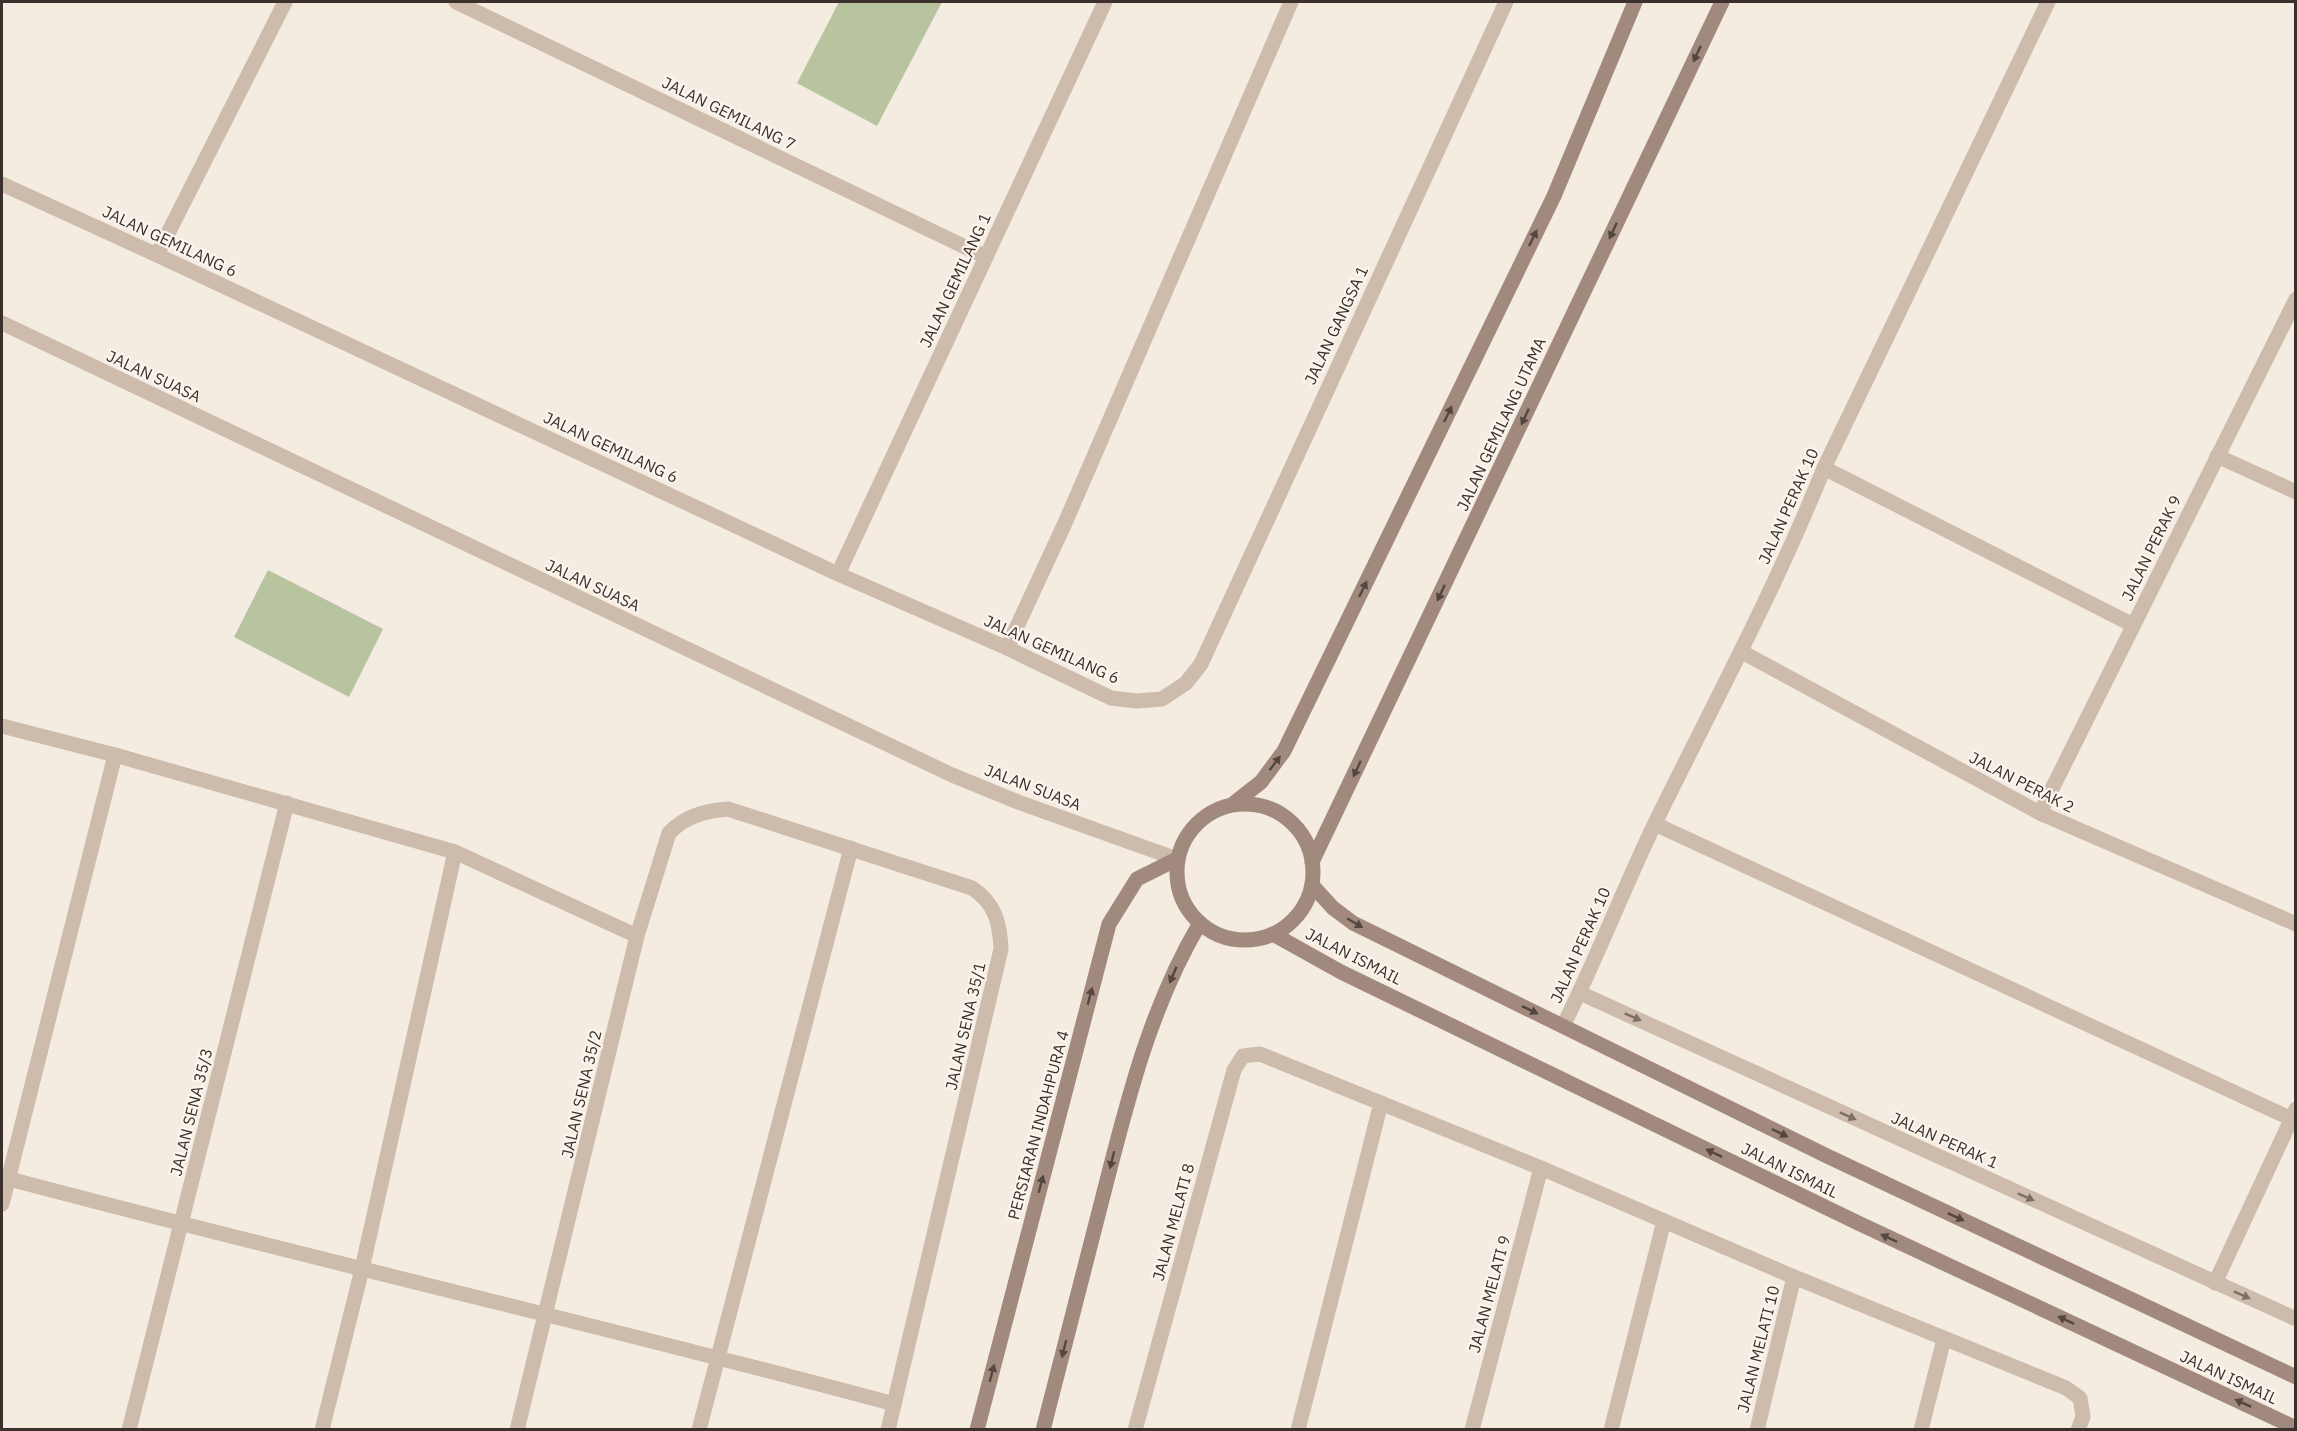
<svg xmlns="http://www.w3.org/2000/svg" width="2297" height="1431" viewBox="0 0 2297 1431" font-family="'IBM Plex Sans',sans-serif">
	<rect width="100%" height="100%" fill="#f4ebe1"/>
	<g fill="#b8c4a0">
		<path d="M 839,2 L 942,2 L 877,126 L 797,83 Z"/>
		<path d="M 268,570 L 383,629 L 349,697 L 234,637 Z"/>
	</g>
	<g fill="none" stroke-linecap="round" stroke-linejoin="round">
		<g stroke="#cdbbac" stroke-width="15">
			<path d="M 157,255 L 285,2"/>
			<path d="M 1007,648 L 1065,523 L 1291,2"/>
			<path d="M 1655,824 L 2296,1121"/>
			<path d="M 2,1177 C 298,1256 597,1324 894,1404"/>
			<path d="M 2,1204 L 115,755"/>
			<path d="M 322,1430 L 362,1269 L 455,852"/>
			<path d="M 699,1430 L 851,848"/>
			<path d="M 1298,1430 L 1381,1103"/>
			<path d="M 1611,1430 L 1664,1221"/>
			<path d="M 1921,1430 L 1944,1339"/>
		</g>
		<g stroke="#cdbbac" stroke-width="15">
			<path d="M 456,2 L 986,257"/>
			<path d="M 2,184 L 157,255 L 838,574 L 1007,648 L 1111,698 L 1137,701 L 1162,699 L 1186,683 L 1201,664 L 1506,2"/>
			<path d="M 2,323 L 952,775 L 1018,802 L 1177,859"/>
			<path d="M 2217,456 L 2296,492"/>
			<path d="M 1824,468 L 2133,625"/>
			<path d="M 838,574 L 1105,2"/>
			<path d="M 1742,652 L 2040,813 L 2296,924"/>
			<path d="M 2,726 L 115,755 L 455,852 L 637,936"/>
			<path d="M 2040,813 L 2296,299"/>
			<path d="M 1580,993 L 2296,1319"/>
			<path d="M 1563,1026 C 1596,960 1623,890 1655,823 C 1713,705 1775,590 1824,468 L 2048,2"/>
			<path d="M 2215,1283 L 2296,1109"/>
			<path d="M 129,1430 L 287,803"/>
			<path d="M 517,1430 L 637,936 L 669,833 C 685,816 705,811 728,809 L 972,888 C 995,903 1000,923 1001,949 L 888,1430"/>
			<path d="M 1135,1430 L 1234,1070 L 1243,1056 L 1260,1054 L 1541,1168 L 1794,1277 L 2066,1388 L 2080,1398 L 2083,1417 L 2078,1430"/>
			<path d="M 1472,1430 L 1541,1168"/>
			<path d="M 1757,1430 L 1794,1277"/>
		</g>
		<g stroke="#a18a7d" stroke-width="15">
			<path d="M 1233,804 L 1261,782 L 1284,751 L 1554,196 L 1635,2"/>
			<circle cx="1245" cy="872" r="68"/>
			<path d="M 1312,862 L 1722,2"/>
			<path d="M 1312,885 L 1333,908 L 1353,923 L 1827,1156 L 2296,1377"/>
			<path d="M 1273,934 L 1341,972 L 1856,1222 L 2296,1428"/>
			<path d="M 977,1430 L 1109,924 L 1137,879 L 1177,859"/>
			<path d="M 1043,1430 C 1063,1352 1083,1274 1103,1196 C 1127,1102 1150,1007 1200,923"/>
		</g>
	</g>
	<defs><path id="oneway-solid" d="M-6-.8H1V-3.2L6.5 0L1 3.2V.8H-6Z" transform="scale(1.5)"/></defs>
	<g fill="#544640">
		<use href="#oneway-solid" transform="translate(1697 54) rotate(115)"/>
		<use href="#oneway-solid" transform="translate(1613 231) rotate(115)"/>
		<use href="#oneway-solid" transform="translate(1533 238) rotate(-64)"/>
		<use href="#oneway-solid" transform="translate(1448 414) rotate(-64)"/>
		<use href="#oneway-solid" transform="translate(1525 417) rotate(115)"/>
		<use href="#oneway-solid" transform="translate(1363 589) rotate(-64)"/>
		<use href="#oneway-solid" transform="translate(1441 593) rotate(115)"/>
		<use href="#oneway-solid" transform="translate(1275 763) rotate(-53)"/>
		<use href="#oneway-solid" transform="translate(1357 769) rotate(115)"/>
		<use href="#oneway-solid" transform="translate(1355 923) rotate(30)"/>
		<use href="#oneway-solid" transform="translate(1173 975) rotate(113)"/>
		<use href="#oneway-solid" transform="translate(1090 996) rotate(-75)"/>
		<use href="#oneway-solid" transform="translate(1530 1010) rotate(26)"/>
		<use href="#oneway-solid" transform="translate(1780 1133) rotate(26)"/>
		<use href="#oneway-solid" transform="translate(1714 1153) rotate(-154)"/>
		<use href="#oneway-solid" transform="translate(1112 1160) rotate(104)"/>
		<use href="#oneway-solid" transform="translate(1041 1184) rotate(-75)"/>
		<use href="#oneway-solid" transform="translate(1956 1217) rotate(25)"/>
		<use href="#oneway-solid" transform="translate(1889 1238) rotate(-155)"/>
		<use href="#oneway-solid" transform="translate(2066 1320) rotate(-155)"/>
		<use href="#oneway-solid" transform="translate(1064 1349) rotate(104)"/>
		<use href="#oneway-solid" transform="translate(992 1373) rotate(-75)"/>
		<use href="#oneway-solid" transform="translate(2243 1403) rotate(-155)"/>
	</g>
	<g fill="#7d6f65">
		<use href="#oneway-solid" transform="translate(1633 1017) rotate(24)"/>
		<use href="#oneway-solid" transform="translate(1848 1116) rotate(24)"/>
		<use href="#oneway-solid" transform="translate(2026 1197) rotate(24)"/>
		<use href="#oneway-solid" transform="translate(2242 1295) rotate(24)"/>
	</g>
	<g text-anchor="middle" stroke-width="4.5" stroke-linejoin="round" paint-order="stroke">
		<g font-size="16" fill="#3b302b" stroke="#fbf5ee">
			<text transform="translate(729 113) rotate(26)" y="6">JALAN GEMILANG 7</text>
			<text transform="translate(170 241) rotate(25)" y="6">JALAN GEMILANG 6</text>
			<text transform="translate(955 280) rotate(-65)" y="6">JALAN GEMILANG 1</text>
			<text transform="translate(1336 325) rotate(-65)" y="6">JALAN GANGSA 1</text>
			<text transform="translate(154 376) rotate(25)" y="6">JALAN SUASA</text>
			<text transform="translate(1501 424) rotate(-65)" y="6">JALAN GEMILANG UTAMA</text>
			<text transform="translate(611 447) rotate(25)" y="6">JALAN GEMILANG 6</text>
			<text transform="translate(1788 506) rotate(-66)" y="6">JALAN PERAK 10</text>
			<text transform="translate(2151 548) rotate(-64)" y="6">JALAN PERAK 9</text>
			<text transform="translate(593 585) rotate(25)" y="6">JALAN SUASA</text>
			<text transform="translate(1052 649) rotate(24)" y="6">JALAN GEMILANG 6</text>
			<text transform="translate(2022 782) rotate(27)" y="6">JALAN PERAK 2</text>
			<text transform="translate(1033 787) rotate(21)" y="6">JALAN SUASA</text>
			<text transform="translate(1580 945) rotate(-66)" y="6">JALAN PERAK 10</text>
			<text transform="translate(1354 956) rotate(27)" y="6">JALAN ISMAIL</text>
			<text transform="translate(965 1026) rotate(-77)" y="6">JALAN SENA 35/1</text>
			<text transform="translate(581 1094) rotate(-77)" y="6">JALAN SENA 35/2</text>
			<text transform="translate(191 1112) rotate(-76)" y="6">JALAN SENA 35/3</text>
			<text transform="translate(1038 1125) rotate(-75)" y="6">PERSIARAN INDAHPURA 4</text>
			<text transform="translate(1945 1140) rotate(24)" y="6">JALAN PERAK 1</text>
			<text transform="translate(1790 1170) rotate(26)" y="6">JALAN ISMAIL</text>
			<text transform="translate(1173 1222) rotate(-75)" y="6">JALAN MELATI 8</text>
			<text transform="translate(1489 1294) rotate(-75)" y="6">JALAN MELATI 9</text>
			<text transform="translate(1758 1349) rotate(-76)" y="6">JALAN MELATI 10</text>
			<text transform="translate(2229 1377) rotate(25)" y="6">JALAN ISMAIL</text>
		</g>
	</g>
	<rect width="2297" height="1431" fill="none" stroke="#3b302b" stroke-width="6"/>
</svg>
